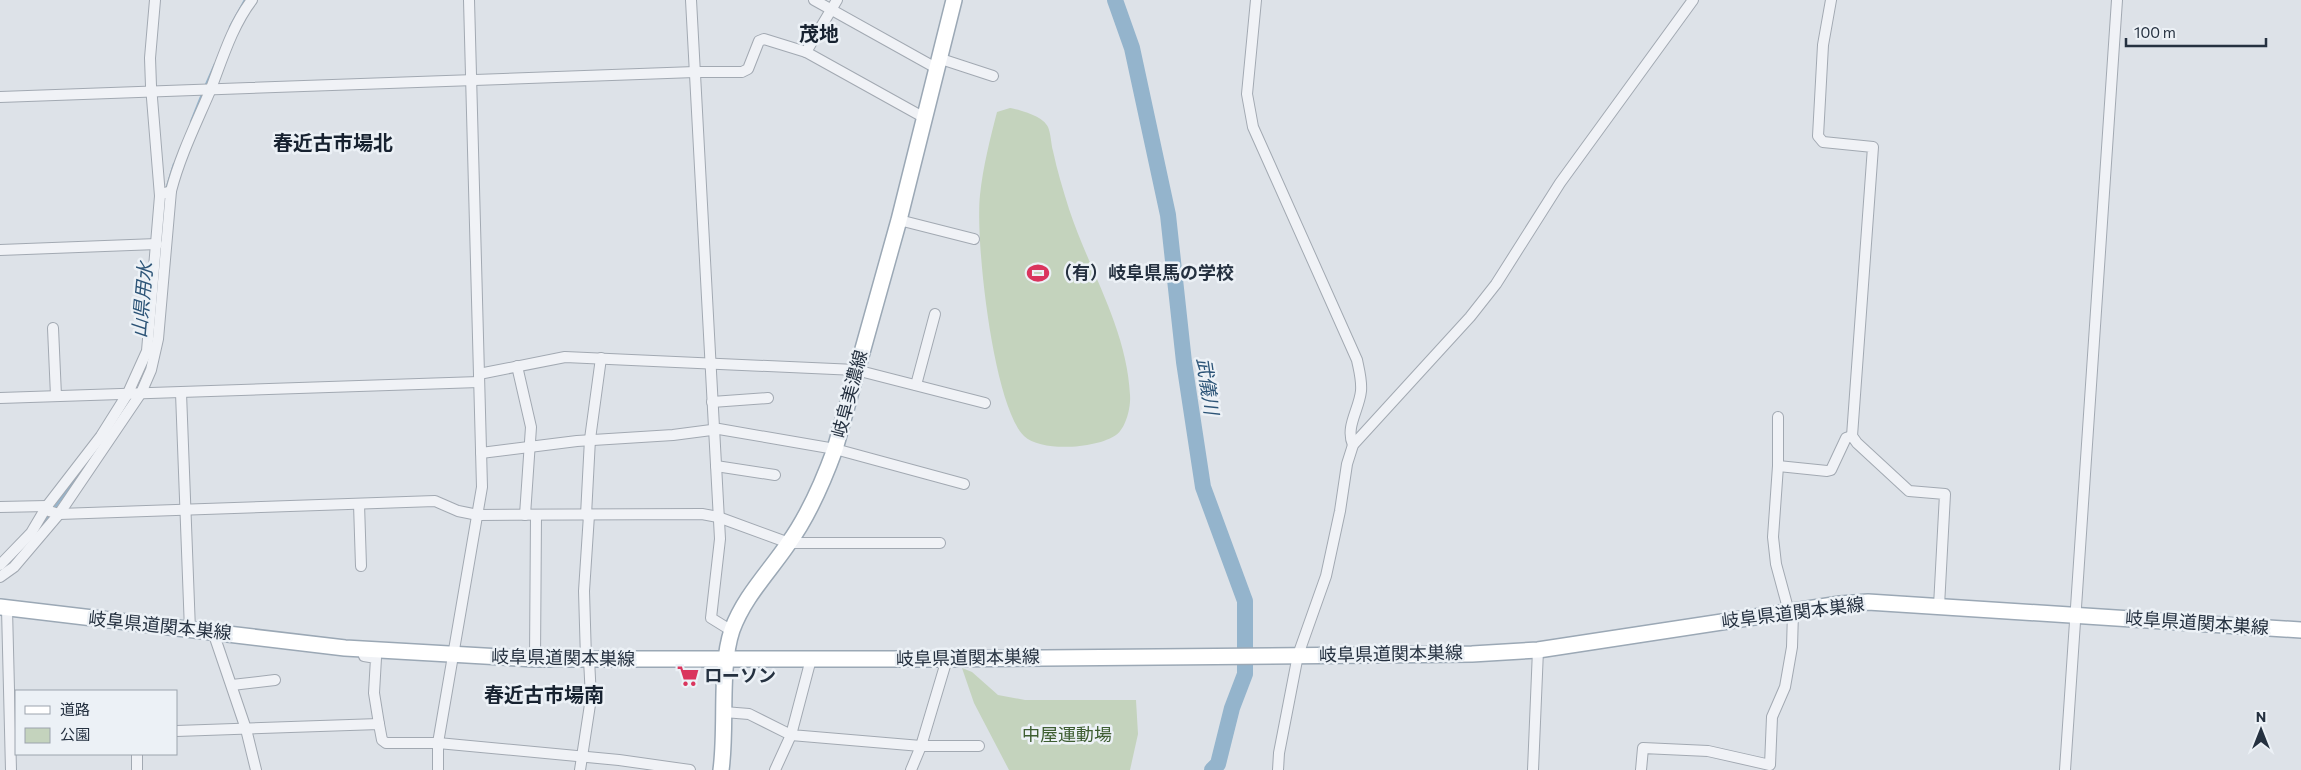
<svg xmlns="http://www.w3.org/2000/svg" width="2301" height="770" viewBox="0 0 2301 770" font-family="Commissioner,'Noto Sans JP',sans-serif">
	<rect width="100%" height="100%" fill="#dde2e8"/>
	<g fill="#c4d3bd">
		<path d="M 1010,108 C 1020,110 1043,116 1048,127 C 1051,134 1051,144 1053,151 C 1057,170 1063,190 1069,209 C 1089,270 1127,329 1130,395 C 1131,407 1126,428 1116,435 C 1098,448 1042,453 1024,436 C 993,405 975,240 980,195 C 983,167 990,139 997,112 Z"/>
		<path d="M 962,668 L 972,672 L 998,695 L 1025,700 L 1136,700 L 1138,734 L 1130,770 L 1009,770 L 974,703 Z"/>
	</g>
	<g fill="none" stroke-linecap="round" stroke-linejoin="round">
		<g stroke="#94b4cc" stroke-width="2.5">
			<path d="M 230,27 L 245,0"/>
			<path d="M 205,87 L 215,64"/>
			<path d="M 191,122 L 203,92"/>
			<path d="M 166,190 L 174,164"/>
			<path d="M 162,237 L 165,195"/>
			<path d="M 53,510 L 88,461"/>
			<path d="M 41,525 L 50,514"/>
		</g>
		<path stroke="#94b4cc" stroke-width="16" d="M 1115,0 L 1132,48 L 1168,215 L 1184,362 L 1203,487 L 1245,601 L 1245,674 L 1232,708 L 1218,764 L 1212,770"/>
		<g stroke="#a2a9b2" stroke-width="12">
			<g id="street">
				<path d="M 691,0 L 720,539 L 711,618 L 732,631"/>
				<path d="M 814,0 L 936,68"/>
				<path d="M 1256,0 L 1247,94 L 1253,127 L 1357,360 C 1359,370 1362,380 1361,391 C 1359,410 1345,427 1353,445"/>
				<path d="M 1831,0 L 1823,45 L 1818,136 L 1823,142 L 1873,147 L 1852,436 L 1857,443 L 1909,491 L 1945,494 L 1939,606"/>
				<path d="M 806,52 L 837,0"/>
				<path d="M 938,58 L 993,76"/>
				<path d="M 0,97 L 695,72 L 742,72 L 748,69 L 759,41 L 764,39 L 806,52 L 923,117"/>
				<path d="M 165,193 L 171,191 C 180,156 196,124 210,91 C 222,60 232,26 252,0"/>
				<path d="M 899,220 L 974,239"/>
				<path d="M 0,250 L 157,244"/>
				<path d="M 53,328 L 56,396"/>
				<path d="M 517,366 L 531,427 L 525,515"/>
				<path d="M 479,374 L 565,357 L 856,370 L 985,403"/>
				<path d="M 916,385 L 935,314"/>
				<path d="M 181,393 L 190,630"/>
				<path d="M 0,398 L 479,382"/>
				<path d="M 712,402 L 768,398"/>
				<path d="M 1778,417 L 1778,466 L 1773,537 L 1776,564 L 1789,612"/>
				<path d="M 481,453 L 577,441 L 673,435 L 719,429 L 835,449 L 964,484"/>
				<path d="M 716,466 L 775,475"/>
				<path d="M 1778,466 L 1827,471 L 1831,470 L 1846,438 L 1852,436"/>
				<path d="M 359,504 L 361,566"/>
				<path d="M 47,506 L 49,511 L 59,514 L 435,501 L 458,511 L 478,515 L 702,514 L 718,517 L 789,543 L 940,543"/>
				<path d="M 0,507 L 47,506"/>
				<path d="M 586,515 L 590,439 L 601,358"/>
				<path d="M 0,565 L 31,533 L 47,506 L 101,436 L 128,393 L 147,351 L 160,196 L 151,86 L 150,58 L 155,0"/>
				<path d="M 0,577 L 14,567 L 59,514 L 141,393 L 151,370 L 158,339 L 171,191"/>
				<path d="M 7,609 L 11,770"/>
				<path d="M 213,632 L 246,729 L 256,770"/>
				<path d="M 362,649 L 364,656 L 376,658 L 374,693 L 379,724"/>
				<path d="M 535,659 L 536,515"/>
				<path d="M 586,659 L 584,591 L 589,515"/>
				<path d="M 811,659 L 791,735 L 921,746 L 979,746"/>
				<path d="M 232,685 L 275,680"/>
				<path d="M 724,712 L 749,714 L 791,735 L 775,770"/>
				<path d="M 176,731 L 379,724 L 382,740 L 386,743 L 438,743 L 619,760 L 690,770"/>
				<path d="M 137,754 L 137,770"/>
				<path d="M 438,770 L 438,743 L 482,487 L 469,0"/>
				<path d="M 580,770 L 591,698 L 589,659"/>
				<path d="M 911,770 L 921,746 L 947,659"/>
				<path d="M 1278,770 L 1279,753 L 1298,655 L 1326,576 L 1340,511 L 1347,464 L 1353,445 L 1470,317 L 1496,284 L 1560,183 L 1693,0"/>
				<path d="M 1533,770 L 1538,650"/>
				<path d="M 1641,770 L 1643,748 L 1708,751 L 1770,765 L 1772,717 L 1785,687 L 1792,647 L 1793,612"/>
				<path d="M 2065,770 L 2117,0"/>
			</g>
		</g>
		<g stroke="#9ba8b5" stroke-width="18">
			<g id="primary">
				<path d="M 0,607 L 345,648 L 535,659 L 947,659 L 1472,654 L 1538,650 L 1840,604 L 1868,602 L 2301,630"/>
				<path d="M 721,770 C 727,727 719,669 732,630 C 744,597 769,572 788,544 C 809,515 823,482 835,449 L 899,220 L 954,0"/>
			</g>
		</g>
		<use href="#street" stroke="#f0f2f6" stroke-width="10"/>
		<use href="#primary" stroke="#fff" stroke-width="15"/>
	</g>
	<defs>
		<g id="stadium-bare" transform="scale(1.725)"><path d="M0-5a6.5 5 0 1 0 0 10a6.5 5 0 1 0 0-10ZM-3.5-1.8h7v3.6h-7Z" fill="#da355d" stroke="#ecf1f6" stroke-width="2.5" paint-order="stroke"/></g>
		<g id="supermarket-bare" transform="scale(1.725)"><path d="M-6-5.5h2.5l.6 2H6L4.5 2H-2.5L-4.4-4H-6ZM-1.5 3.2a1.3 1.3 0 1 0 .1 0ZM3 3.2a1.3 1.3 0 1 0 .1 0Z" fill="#da355d" stroke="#ecf1f6" stroke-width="2.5" paint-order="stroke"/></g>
	</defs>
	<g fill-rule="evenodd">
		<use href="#stadium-bare" x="1038" y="273"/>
		<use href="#supermarket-bare" x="688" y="676"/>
	</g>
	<g text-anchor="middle" stroke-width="5" stroke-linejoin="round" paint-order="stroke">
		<g font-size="18" font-weight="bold" fill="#253140" stroke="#ecf1f6" text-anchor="start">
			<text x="1054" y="279">（有）岐阜県馬の学校</text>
			<text x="704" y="682">ローソン</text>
		</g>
		<g font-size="18" fill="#253140" stroke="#ecf1f6">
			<text transform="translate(850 394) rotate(-75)" y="6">岐阜美濃線</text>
			<text transform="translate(1793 613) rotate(-7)" y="6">岐阜県道関本巣線</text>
			<text transform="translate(2197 623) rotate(4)" y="6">岐阜県道関本巣線</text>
			<text transform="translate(160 626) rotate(6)" y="6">岐阜県道関本巣線</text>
			<text transform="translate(1391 654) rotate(-1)" y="6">岐阜県道関本巣線</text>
			<text transform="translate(563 658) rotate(1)" y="6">岐阜県道関本巣線</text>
			<text transform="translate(968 658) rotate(-1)" y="6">岐阜県道関本巣線</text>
		</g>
		<g font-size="18" fill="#3d5d31" stroke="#ecf1f6">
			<text x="1067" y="741">中屋運動場</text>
		</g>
		<g font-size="19" font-style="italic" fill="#2c5477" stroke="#ecf1f6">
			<text transform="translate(142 300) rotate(-85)" y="7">山県用水</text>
			<text transform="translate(1208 386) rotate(82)" y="7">武儀川</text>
		</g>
		<g font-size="20" font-weight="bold" fill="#172230" stroke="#ecf1f6">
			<text x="819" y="41">茂地</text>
			<text x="333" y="150">春近古市場北</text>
			<text x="544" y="702">春近古市場南</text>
		</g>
	</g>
	<rect x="15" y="690" width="162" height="65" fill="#ecf1f6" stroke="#9ca4ad"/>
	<rect x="25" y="706" width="25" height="8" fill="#ffffff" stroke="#9ca4ad"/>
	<text x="60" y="715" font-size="15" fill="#253140">道路</text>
	<rect x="25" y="728" width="25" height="15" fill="#c4d3bd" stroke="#9ca4ad"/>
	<text x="60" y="740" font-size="15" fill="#253140">公園</text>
	<g transform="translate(2261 730)" stroke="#ecf1f6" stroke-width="4" paint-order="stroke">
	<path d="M0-4L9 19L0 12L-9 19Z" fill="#253140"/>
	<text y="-8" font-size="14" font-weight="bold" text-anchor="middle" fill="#253140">N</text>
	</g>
	<path d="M2126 38v8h140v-8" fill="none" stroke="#253140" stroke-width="2.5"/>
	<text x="2134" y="38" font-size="15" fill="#253140" stroke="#ecf1f6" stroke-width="4" paint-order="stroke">100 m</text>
</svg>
